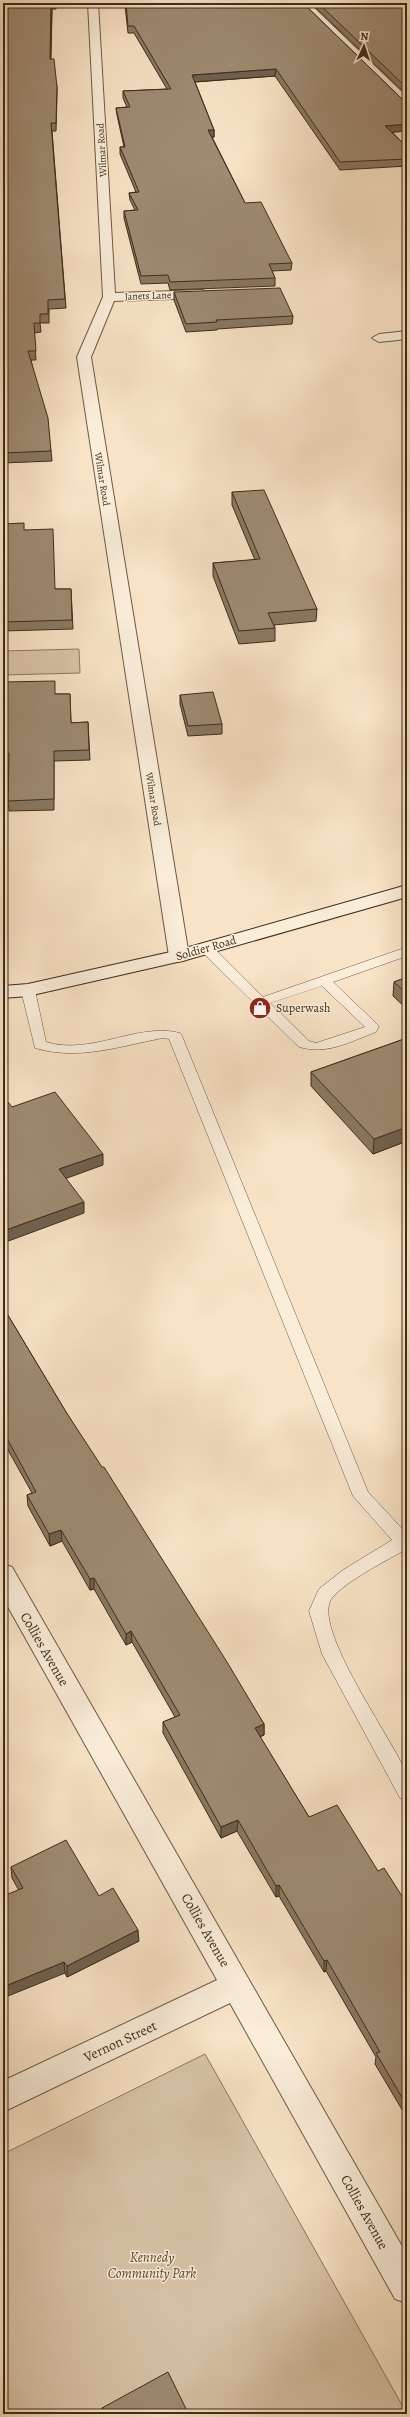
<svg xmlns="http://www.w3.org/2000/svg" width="410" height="2417" viewBox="0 0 410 2417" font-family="Alegreya,serif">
	<rect width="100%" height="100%" fill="#f8e3c6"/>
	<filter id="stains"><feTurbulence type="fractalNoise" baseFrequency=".005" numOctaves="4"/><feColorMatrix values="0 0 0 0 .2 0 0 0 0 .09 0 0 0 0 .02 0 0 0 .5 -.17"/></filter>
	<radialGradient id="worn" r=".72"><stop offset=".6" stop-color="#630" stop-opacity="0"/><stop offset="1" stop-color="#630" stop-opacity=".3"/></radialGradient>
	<g fill="#d8c4a8" stroke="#8a7860">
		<path d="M 79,649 L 80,673 L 3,675 L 3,651 Z"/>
		<path d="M 205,2054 L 407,2414 L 3,2414 L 3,2154 Z"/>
	</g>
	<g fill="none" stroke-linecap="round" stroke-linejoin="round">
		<g stroke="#6c5a43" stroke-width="1">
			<g id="lane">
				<path d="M 206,944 L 211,945 L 263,997 L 407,947 L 407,956 L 333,982 L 379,1026 L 376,1032 C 349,1042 328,1055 299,1047 L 201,951 L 199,948 L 201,945 ZM 322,986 L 365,1027 L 316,1043 L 309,1041 L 270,1003 Z"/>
				<path d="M 28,986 L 35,990 L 46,1042 C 92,1056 137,1022 180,1033 L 182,1036 L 368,1492 L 407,1534 L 407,1552 L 403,1551 C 384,1562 346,1581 332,1598 C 310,1626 394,1741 406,1773 C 409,1780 407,1792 407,1800 L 400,1798 L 322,1654 L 309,1611 L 319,1589 L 343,1570 L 392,1540 L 353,1496 L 169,1039 L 163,1038 C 120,1046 79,1061 35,1048 L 21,990 Z"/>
			</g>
		</g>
		<g stroke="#6c5a43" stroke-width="2">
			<g id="street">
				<path d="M 88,3 L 98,3 L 115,293 L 203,290 L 209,294 L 203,298 L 114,301 L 91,357 L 189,956 L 186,960 L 179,962 L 172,960 L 169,956 L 77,357 L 103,297 Z"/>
				<path d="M 298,3 L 309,3 L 407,97 L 407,106 L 403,105 Z"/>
				<path d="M 407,331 L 407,339 L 379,342 L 372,338 L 379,334 Z"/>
				<path d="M 3,1564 L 12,1567 L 407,2255 L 407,2303 L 395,2299 L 230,2003 L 3,2112 L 3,2081 L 217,1980 L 3,1598 Z"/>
			</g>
		</g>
		<g stroke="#3d2c17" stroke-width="2">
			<path id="secondary" d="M 407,885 L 407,897 L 186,960 L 28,996 L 3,998 L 3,986 L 28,984 L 175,951 Z"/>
		</g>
		<use href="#lane" fill="#faedda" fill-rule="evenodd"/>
		<use href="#street" fill="#faedda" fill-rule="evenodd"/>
		<use href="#secondary" fill="#faedda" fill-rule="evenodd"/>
	</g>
	<g fill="#887862" stroke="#3d2c17">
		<path d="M 3,3 L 57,3 L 56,9 L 52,9 L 51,59 L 57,87 L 57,95 L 56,131 L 52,131 L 66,308 L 49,309 L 49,323 L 40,323 L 41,332 L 34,333 L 36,360 L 31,360 L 51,451 L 52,461 L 3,463 Z"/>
		<path d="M 124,3 L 303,3 L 402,99 L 407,100 L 407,131 L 392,132 L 407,147 L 407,166 L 340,170 L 275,76 L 195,82 L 214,130 L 214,137 L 212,137 L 245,203 L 292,263 L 291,270 L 272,271 L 275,278 L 275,286 L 170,290 L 168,283 L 141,284 L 124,218 L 124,211 L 135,210 L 130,200 L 129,193 L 136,192 L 120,154 L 120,147 L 124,147 L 117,115 L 116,108 L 127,107 L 123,98 L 123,91 L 167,89 L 134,33 L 128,33 L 125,5 Z"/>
		<path d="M 311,3 L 407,3 L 407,95 Z"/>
		<path d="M 174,292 L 293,316 L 292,324 L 217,329 L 217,330 L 186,332 L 174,300 Z"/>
		<path d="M 232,492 L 317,609 L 316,621 L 274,625 L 275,628 L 275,641 L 239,644 L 213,576 L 213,563 L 255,560 L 232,505 Z"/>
		<path d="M 3,524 L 24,530 L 55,589 L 71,589 L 73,629 L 3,631 Z"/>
		<path d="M 3,682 L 55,694 L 70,694 L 71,723 L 88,722 L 90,760 L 54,761 L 54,810 L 9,811 L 8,801 L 9,764 L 3,764 Z"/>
		<path d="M 180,695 L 222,724 L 222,734 L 188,736 L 180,704 Z"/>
		<path d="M 407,977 L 407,1009 L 393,996 L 394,982 Z"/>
		<path d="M 407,1038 L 407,1141 L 373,1154 L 311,1086 L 311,1072 Z"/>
		<path d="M 3,1307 L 66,1412 L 264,1724 L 264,1735 L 260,1737 L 309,1817 L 378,1871 L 407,1904 L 407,2118 L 375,2064 L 376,2057 L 326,1971 L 324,1972 L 279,1896 L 276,1897 L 237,1831 L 221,1838 L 163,1733 L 163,1722 L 175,1717 L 132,1642 L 126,1645 L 94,1589 L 90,1590 L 62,1541 L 50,1546 L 28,1506 L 27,1495 L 32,1493 L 3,1441 Z"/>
		<path d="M 11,1867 L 99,1896 L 139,1941 L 67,1977 L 12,1878 Z"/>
		<path d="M 102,2408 L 188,2413 L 188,2414 L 103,2414 Z"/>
	</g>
	<g fill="#6f6150" stroke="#3d2c17">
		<path d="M 51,3 L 52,9 L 50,67 L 50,59 Z"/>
		<path d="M 276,69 L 275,76 L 193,82 L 192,75 Z"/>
		<path d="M 407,124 L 407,131 L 385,133 L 385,126 Z"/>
		<rect x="208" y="130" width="6" height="7"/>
		<path d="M 407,1127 L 407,1141 L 373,1154 L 374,1139 Z"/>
		<path d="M 103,1154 L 103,1165 L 59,1181 L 59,1169 Z"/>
		<path d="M 84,1202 L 84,1213 L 3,1243 L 3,1231 Z"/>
		<path d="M 61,1530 L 62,1541 L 50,1546 L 49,1534 Z"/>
		<path d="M 94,1578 L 94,1589 L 90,1590 L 90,1579 Z"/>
		<path d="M 131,1631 L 132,1642 L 126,1645 L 126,1634 Z"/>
		<path d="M 264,1724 L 264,1735 L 254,1739 L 255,1728 Z"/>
		<path d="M 238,1820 L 237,1831 L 221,1838 L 221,1827 Z"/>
		<path d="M 279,1885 L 279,1896 L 276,1897 L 276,1886 Z"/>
		<path d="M 138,1930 L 139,1941 L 67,1977 L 67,1966 Z"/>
		<path d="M 327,1960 L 326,1971 L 324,1972 L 324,1961 Z"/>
		<path d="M 64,1962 L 65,1973 L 3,1998 L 3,1987 Z"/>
	</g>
	<g fill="#9e8b72" stroke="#3d2c17">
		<path d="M 3,3 L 51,3 L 50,59 L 54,59 L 57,87 L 56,123 L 51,123 L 65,299 L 48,300 L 48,314 L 40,314 L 40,323 L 34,323 L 36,351 L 28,351 L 48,418 L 51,451 L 3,453 Z"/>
		<path d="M 126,3 L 303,3 L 402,99 L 407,100 L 407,124 L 385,126 L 407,147 L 407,159 L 340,162 L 276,69 L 192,75 L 214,130 L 208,130 L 245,203 L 261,202 L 292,263 L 269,264 L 275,278 L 170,282 L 168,275 L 141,276 L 124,211 L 138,210 L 129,193 L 139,192 L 120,147 L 125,147 L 116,108 L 130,107 L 123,91 L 171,89 L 134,26 L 128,26 Z"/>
		<path d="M 318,3 L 407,3 L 407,88 Z"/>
		<path d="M 280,288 L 293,316 L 216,320 L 217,322 L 186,324 L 174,292 Z"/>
		<path d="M 264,490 L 317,609 L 268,613 L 275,628 L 239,631 L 213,563 L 260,559 L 232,492 Z"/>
		<path d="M 24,523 L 24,530 L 53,529 L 55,589 L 71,589 L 72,620 L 3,622 L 3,524 Z"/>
		<path d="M 55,681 L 55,694 L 70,694 L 71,723 L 88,722 L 89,750 L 54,751 L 54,799 L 8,801 L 9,753 L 3,753 L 3,682 Z"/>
		<path d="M 213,692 L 222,724 L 188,726 L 180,695 Z"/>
		<path d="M 407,977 L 407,994 L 394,982 Z"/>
		<path d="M 407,1038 L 407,1127 L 374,1139 L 311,1072 Z"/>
		<path d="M 55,1092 L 103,1154 L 59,1169 L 84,1202 L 3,1231 L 3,1096 L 12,1107 Z"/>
		<path d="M 3,1307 L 66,1412 L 102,1467 L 104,1467 L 227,1662 L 264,1724 L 255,1728 L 309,1817 L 337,1805 L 378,1871 L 384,1868 L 407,1904 L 407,2106 L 376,2053 L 380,2052 L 327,1960 L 324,1961 L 279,1885 L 276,1886 L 238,1820 L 221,1827 L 163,1722 L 180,1715 L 131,1631 L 126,1634 L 94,1578 L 90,1579 L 61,1530 L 49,1534 L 27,1495 L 36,1492 L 3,1431 Z"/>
		<path d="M 66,1840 L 99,1896 L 113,1888 L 138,1930 L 67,1966 L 64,1962 L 3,1987 L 3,1896 L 23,1888 L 11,1867 Z"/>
		<path d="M 168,2372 L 188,2413 L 186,2414 L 105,2414 L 102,2408 Z"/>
	</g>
	<defs>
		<g id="shop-disc" transform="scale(1.15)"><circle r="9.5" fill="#8f2418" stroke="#faedda"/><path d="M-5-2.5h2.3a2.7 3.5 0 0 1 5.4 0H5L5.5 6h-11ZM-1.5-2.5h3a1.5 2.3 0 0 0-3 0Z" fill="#fff"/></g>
	</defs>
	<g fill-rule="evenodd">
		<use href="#shop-disc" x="260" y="1008"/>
	</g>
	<g text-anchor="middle" stroke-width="3" stroke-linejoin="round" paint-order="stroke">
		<g font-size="10" fill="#3d2c17" stroke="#faedda">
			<text transform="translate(101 150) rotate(-93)" y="4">Wilmar Road</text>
			<text transform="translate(148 295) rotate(-2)" y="4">Janets Lane</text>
			<text transform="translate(103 479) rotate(81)" y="4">Wilmar Road</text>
			<text transform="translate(154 799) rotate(81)" y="4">Wilmar Road</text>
		</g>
		<g font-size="12" fill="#3d2c17" stroke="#faedda">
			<text transform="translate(206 948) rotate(-16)" y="4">Soldier Road</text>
		</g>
		<g font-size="12" fill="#3d2c17" stroke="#faedda" text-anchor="start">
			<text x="276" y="1012">Superwash</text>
		</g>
		<g font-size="14" fill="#3d2c17" stroke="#faedda">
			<text transform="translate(45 1649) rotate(60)" y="5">Collies Avenue</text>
			<text transform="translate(206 1930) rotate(60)" y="5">Collies Avenue</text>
			<text transform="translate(120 2041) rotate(-25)" y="5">Vernon Street</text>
			<text transform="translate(365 2212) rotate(61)" y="5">Collies Avenue</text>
		</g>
		<g font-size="14" font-style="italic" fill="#5c4a34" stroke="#faedda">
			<text x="152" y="2262">Kennedy<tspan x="152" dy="16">Community Park</tspan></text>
		</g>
	</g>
	<rect width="410" height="2417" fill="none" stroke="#f8e3c6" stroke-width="16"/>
	<rect x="4" y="4" width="402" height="2409" fill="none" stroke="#3d2c17" stroke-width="2"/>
	<rect x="8" y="8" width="394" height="2401" fill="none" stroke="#3d2c17"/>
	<g transform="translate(364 46) rotate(3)" stroke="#faedda" stroke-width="3" paint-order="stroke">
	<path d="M0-3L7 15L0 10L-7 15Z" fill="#3d2c17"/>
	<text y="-6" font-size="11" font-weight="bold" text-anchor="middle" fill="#3d2c17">N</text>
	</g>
	<rect width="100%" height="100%" filter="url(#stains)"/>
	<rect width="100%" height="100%" fill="url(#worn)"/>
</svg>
